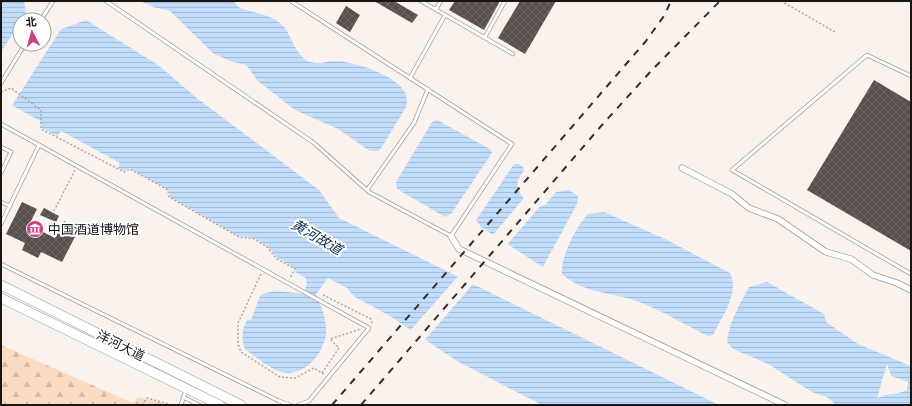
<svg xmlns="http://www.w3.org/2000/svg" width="912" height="406" viewBox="0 0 912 406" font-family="Spectral,'Noto Sans SC',serif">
	<defs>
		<pattern id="forest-firs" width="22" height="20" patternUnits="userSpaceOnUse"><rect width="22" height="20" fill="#fcdbc3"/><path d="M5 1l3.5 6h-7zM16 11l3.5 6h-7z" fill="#d7bba7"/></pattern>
		<pattern id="water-rules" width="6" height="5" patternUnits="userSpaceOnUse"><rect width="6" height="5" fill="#c2ddfb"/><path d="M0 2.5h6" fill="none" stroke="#a6bdd6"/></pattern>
		<pattern id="building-cross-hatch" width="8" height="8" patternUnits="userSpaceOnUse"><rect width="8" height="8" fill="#58504d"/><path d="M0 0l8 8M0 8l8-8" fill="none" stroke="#6c6562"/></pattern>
	</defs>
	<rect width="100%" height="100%" fill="#faf2ed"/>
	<path fill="url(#forest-firs)" d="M 1,345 L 133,403 L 138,397 L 170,405 L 1,405 Z"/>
	<g fill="url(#water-rules)" fill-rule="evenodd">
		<path d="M 1,1 L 24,1 L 27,19 L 30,20 L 20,20 L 20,44 L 44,44 L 56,31 L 86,20 L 158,65 L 198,99 L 319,190 L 339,218 L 719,405 L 542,405 L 457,361 L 390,316 L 355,297 L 347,288 L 328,278 L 316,294 C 321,307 327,319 326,333 C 324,354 304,377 282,372 C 272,370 254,356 245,349 C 241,339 242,329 247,320 L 251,320 L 260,296 C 271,288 290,293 303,294 L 307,284 L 306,278 L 295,272 L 296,269 L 278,258 L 268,247 L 254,238 L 238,236 L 170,197 L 169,190 L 129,168 L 124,171 L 118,168 L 120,163 L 61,131 L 57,136 L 42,128 L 40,121 L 4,101 L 17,80 L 19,72 L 14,66 L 1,57 Z"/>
		<path d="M 140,1 L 234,1 L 238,7 C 253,14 272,13 284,27 C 292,37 295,53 306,60 C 315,66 326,61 336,61 C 356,62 416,79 406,107 L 382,147 L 378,151 L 370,151 L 338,129 L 295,110 L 258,81 L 246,65 L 233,62 L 214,54 L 170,11 L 153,7 Z"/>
		<path d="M 437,120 L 490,149 L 492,153 L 451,214 L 445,217 L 397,189 L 396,182 L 432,122 Z"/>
		<path d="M 514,164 L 519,164 L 523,167 L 524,171 C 510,187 521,196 534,208 L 545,205 L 556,192 L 569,190 L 578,196 L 577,204 L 543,267 L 481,227 L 476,220 Z"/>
		<path d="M 604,212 L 665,239 L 730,273 C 740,293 722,317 713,335 L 708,336 C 685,325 663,311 639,302 C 611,291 586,295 562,274 C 561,255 576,227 588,214 Z"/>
		<path d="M 767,282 L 824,314 L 826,322 L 858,344 L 911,366 L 911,405 L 836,405 L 827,397 L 812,392 L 768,364 L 733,349 L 727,342 C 729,322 740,304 749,287 ZM 887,364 L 891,376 L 908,382 L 907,390 C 897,395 888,393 877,398 Z"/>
	</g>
	<g fill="#faf2ed">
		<path d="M 20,22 L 20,44 L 44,44 L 44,24 L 56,29 L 63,26 L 11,107 L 2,101 L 15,80 L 16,73 L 13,67 L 1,59 L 1,52 Z"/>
		<path d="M 525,197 L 535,206 L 542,204 L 506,246 L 492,236 Z"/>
		<path d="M 459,275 L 474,283 L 424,341 L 409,332 Z"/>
	</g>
	<g fill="url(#building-cross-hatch)">
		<path d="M 374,1 L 394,1 L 418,15 L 412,23 Z"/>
		<path d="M 455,1 L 500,1 L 484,30 L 449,10 Z"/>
		<path d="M 520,1 L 556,1 L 525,54 L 498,38 Z"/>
		<path d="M 346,6 L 360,15 L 350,32 L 336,23 Z"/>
		<path d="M 874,80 L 911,102 L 911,251 L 807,190 Z"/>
		<path d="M 22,202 L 37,209 L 29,225 L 55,238 L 64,221 L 79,229 L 62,262 L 41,252 L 38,258 L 22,250 L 25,243 L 6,234 Z"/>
		<path d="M 44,208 L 59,216 L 56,222 L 40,215 Z"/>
	</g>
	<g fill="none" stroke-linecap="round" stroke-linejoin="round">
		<g stroke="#a39c97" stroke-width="4.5">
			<g id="lane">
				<path d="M 106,1 L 314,143 L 369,192 L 451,236 L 512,144 L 291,1"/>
				<path d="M 421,1 L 513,54"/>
				<path d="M 436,9 L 441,1"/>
				<path d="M 41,20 L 53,1"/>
				<path d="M 485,37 L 505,1"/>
				<path d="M 911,76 L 867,55 L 732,170 L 911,274"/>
				<path d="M 410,78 L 445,15"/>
				<path d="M 1,83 L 25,44"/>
				<path d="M 1,124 L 39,145 L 1,224"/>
				<path d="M 39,145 L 369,328 L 309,401 L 298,405"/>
				<path d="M 1,147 L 11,152 L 1,173"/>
				<path d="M 367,190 L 414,123 L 428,89"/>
				<path d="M 1,202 L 10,206"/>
				<path d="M 1,264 L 279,401 L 290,405"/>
				<path d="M 183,397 L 199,405"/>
				<path d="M 181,405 L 186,390"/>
			</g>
		</g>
		<g stroke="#a39c97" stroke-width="7">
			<g id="street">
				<path d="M 682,168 L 732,194 L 749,208 L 778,219 L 826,252 L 851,259 L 873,275 L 897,283 L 911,290"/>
				<path d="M 451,236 L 459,249 L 785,405"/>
			</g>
		</g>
		<g stroke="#a39c97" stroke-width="10">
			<g id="primary">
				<path d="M 1,285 L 241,405"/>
				<path d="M 1,298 L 220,405"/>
			</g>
		</g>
		<g stroke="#aea8a4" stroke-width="1.5" stroke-dasharray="2 2" stroke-linecap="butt">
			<path d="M 781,1 L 835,32"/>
			<path d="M 1,92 L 11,88 L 41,110 L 41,129 L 124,172 L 130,169 L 168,190 L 169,197 L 239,237 L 254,239 L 267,247 L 277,259 L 295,269 L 290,278"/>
			<path d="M 54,211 L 75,170"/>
			<path d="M 261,274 L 238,323 L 238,344 L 241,352 L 280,377 L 295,378 L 314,368 L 325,375"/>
			<path d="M 323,295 L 371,319 L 372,324"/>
			<path d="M 322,373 L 339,348 L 330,339 L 361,329"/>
			<path d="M 142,405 L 147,398 L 172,405"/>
		</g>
		<use href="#lane" stroke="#fff" stroke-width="3"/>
		<use href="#street" stroke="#fff" stroke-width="5.5"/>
		<use href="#primary" stroke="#fff" stroke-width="9"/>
		<g stroke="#312e2b" stroke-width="2" stroke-dasharray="7 7" stroke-linecap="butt">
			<path d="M 332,405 L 646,41 L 664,16 L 671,1"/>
			<path d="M 361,405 L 602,125 L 652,70 L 720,1"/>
		</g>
	</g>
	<defs>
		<g id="museum-disc" transform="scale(0.9)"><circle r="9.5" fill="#c94384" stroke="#fff"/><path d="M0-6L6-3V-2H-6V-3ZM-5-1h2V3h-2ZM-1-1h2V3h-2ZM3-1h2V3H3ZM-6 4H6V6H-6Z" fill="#fff"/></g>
	</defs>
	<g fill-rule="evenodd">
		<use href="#museum-disc" x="35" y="229"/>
	</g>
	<g text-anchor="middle" stroke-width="4" stroke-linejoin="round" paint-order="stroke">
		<g font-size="13" fill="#181513" stroke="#fff" text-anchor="start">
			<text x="48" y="234">中国酒道博物馆</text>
		</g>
		<g font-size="13" fill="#181513" stroke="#fff">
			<text transform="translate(121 345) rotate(27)" y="5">洋河大道</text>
		</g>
		<g font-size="14" font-style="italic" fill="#102c48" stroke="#fff">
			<text transform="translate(317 237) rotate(30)" y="5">黄河故道</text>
		</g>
	</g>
	<rect width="912" height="406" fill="none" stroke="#181513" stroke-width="4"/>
	<g transform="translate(32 32) rotate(354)"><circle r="19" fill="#ffffff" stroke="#a3a1a1"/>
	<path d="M0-3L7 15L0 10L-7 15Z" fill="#c94384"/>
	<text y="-6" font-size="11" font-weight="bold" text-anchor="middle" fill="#181513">北</text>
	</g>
</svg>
